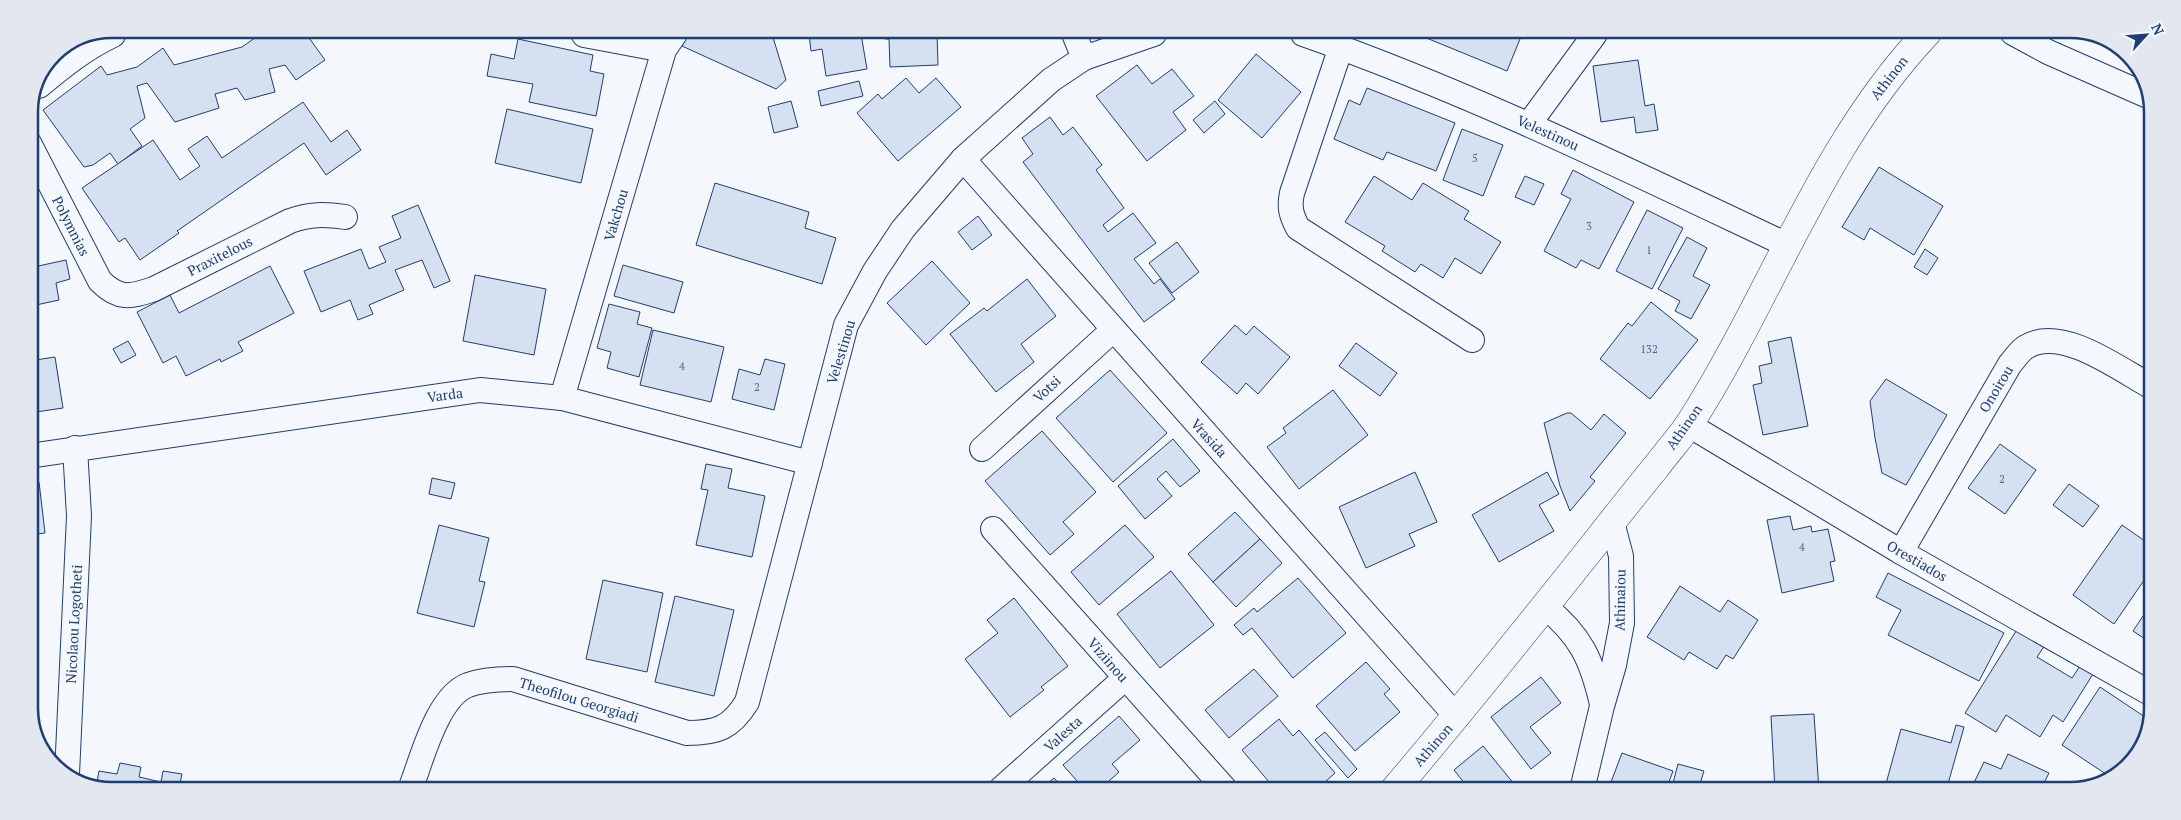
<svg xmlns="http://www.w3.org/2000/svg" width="2181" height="820" viewBox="0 0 2181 820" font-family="'PT Serif',serif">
	<rect width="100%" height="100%" fill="#f4f7fb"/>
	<g fill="#d5e0f0" stroke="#1d3f73">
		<path d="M 2081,33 L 2096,33 L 2107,41 L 2105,45 Z"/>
		<path d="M 689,34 L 772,34 L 786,80 L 776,89 L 682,46 Z"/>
		<path d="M 809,34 L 861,34 L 867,69 L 826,76 L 822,49 L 811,51 Z"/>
		<path d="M 885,34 L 937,34 L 938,65 L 890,67 L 889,39 L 885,39 Z"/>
		<path d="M 1426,34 L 1522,34 L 1507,71 L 1424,37 Z"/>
		<path d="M 259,35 L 307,35 L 325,60 L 296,80 L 285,65 L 269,69 L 275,92 L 245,100 L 237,88 L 215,94 L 219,108 L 175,122 L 147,83 L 137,86 L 145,118 L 130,129 L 142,146 L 118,164 L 110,153 L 93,165 L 84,167 L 43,110 L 101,66 L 107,75 L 137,67 L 163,48 L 174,65 L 242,47 Z"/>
		<path d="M 518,39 L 593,55 L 590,71 L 604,74 L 596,116 L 529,102 L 533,84 L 487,76 L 491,54 L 514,59 Z"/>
		<path d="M 2110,43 L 2126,55 L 2108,47 Z"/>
		<path d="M 1256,54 L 1301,92 L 1262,138 L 1218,100 Z"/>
		<path d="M 1638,60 L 1645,106 L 1654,104 L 1658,130 L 1636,133 L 1634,117 L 1601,122 L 1593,66 Z"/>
		<path d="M 1137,65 L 1152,84 L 1172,69 L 1194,96 L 1173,112 L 1186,130 L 1147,161 L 1096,96 Z"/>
		<path d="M 906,78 L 919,93 L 936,78 L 961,107 L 898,161 L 857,113 L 878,94 L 882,99 Z"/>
		<path d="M 859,81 L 863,96 L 821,106 L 818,91 Z"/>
		<path d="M 1367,88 L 1455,123 L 1436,171 L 1387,152 L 1383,160 L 1334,139 L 1349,100 L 1360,105 Z"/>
		<path d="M 791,101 L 798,127 L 774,133 L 768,107 Z"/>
		<path d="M 1215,101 L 1225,114 L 1204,133 L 1193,120 Z"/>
		<path d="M 303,102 L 331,142 L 347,130 L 361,150 L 326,175 L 304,143 L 177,231 L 179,233 L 140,260 L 125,238 L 119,242 L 82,188 L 153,140 L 180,180 L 200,166 L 188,149 L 207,136 L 222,158 Z"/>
		<path d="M 507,109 L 593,129 L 581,183 L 495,163 Z"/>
		<path d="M 1050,117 L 1063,135 L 1073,127 L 1102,165 L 1096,170 L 1124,208 L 1103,225 L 1108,232 L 1133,213 L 1156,243 L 1134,259 L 1154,284 L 1160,279 L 1175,299 L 1144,322 L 1023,162 L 1033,154 L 1022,138 Z"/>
		<path d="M 1462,129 L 1503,145 L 1483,196 L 1443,180 Z"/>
		<path d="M 1879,167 L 1943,206 L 1914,255 L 1870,228 L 1864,240 L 1842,227 Z"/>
		<path d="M 1573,170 L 1634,202 L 1599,269 L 1581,260 L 1576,268 L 1544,251 L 1571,199 L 1561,194 Z"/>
		<path d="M 1374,176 L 1412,200 L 1423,183 L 1469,211 L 1464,219 L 1501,242 L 1481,274 L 1455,258 L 1443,278 L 1421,264 L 1415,272 L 1382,251 L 1385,246 L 1345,222 Z"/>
		<path d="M 1525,176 L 1544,184 L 1534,205 L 1515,197 Z"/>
		<path d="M 715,183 L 809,212 L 805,228 L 836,238 L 822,284 L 696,245 Z"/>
		<path d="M 418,205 L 450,281 L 434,288 L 422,260 L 395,270 L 404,290 L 369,305 L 373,314 L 358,320 L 350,300 L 321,312 L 304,271 L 361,249 L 369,269 L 386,262 L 379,247 L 401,238 L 392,216 Z"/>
		<path d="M 1647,210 L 1683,228 L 1652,289 L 1616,271 Z"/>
		<path d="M 978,216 L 992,235 L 972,250 L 958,232 Z"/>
		<path d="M 1687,237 L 1707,248 L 1693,276 L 1710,285 L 1691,319 L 1675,311 L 1680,301 L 1658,289 Z"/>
		<path d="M 1177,242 L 1199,272 L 1172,293 L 1149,263 Z"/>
		<path d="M 1925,249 L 1938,258 L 1927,275 L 1914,267 Z"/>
		<path d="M 66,260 L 70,279 L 56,283 L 59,300 L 36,305 L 32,287 L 29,288 L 29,268 Z"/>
		<path d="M 932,261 L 970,303 L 926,345 L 887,303 Z"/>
		<path d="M 623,265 L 683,282 L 674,313 L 614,296 Z"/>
		<path d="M 270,266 L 294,313 L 238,342 L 243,351 L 221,362 L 220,359 L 186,376 L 176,356 L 163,363 L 137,312 L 170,295 L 179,313 Z"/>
		<path d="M 475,275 L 546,289 L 534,355 L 463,341 Z"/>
		<path d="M 1027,279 L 1056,316 L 1021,344 L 1034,362 L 996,392 L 950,334 L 984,308 L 987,311 Z"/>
		<path d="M 1651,302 L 1698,340 L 1650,399 L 1600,359 L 1628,323 L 1632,326 Z"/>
		<path d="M 609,304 L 640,312 L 637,324 L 652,328 L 639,377 L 607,368 L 611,352 L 597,348 Z"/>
		<path d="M 1235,325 L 1246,335 L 1254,326 L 1290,357 L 1258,394 L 1246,383 L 1237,394 L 1201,362 Z"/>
		<path d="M 653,330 L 724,347 L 711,402 L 640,385 Z"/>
		<path d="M 1791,337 L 1808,426 L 1763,435 L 1753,385 L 1762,383 L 1759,366 L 1772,363 L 1768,342 Z"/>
		<path d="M 128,341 L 136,355 L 121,363 L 113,349 Z"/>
		<path d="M 1356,343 L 1397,373 L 1380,396 L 1339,366 Z"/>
		<path d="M 55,357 L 63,408 L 29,413 L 29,361 Z"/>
		<path d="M 765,359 L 785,364 L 774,410 L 732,399 L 739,369 L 760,375 Z"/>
		<path d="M 1110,370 L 1167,433 L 1113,482 L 1056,418 Z"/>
		<path d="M 1886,379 L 1947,415 L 1906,485 L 1882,473 L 1875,438 L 1870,401 Z"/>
		<path d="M 1333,390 L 1368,435 L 1299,489 L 1267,447 L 1286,433 L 1283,428 Z"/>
		<path d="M 1567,413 L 1571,413 L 1591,430 L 1604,414 L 1626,433 L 1590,477 L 1595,481 L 1570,511 L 1560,486 L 1544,423 Z"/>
		<path d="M 1042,431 L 1096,492 L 1063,522 L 1074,534 L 1050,555 L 985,481 Z"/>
		<path d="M 1173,439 L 1200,471 L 1180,487 L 1166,471 L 1157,479 L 1172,496 L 1145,519 L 1118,486 Z"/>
		<path d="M 2000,444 L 2036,470 L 2005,514 L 1968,488 Z"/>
		<path d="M 706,464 L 732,469 L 728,488 L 765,496 L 752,557 L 696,545 L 708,490 L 701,489 Z"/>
		<path d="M 1415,472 L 1437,522 L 1409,534 L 1415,546 L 1366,568 L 1339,507 Z"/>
		<path d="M 1547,472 L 1559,494 L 1539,505 L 1554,531 L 1499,562 L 1472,515 Z"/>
		<path d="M 432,478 L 455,483 L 451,499 L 429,494 Z"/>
		<path d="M 39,482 L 45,533 L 29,535 L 29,483 Z"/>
		<path d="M 2069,484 L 2099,506 L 2083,527 L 2053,505 Z"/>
		<path d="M 1235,512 L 1260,539 L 1213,582 L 1188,554 Z"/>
		<path d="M 1790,516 L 1793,530 L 1811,526 L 1812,532 L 1828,529 L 1835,561 L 1830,562 L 1834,581 L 1782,593 L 1767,520 Z"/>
		<path d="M 439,525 L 489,538 L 479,581 L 485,582 L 474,627 L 417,613 Z"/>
		<path d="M 1125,525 L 1154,557 L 1099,605 L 1071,572 Z"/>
		<path d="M 2122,525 L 2149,544 L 2149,557 L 2144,564 L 2149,567 L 2149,573 L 2114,624 L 2073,595 Z"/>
		<path d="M 1260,539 L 1282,563 L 1236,607 L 1213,582 Z"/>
		<path d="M 1171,571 L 1214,625 L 1160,668 L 1117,614 Z"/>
		<path d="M 1888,573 L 2004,633 L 1979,681 L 1888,635 L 1901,610 L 1876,597 Z"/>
		<path d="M 1298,578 L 1346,633 L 1293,678 L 1252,628 L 1243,635 L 1234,625 L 1254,608 L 1257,612 Z"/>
		<path d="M 603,580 L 663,593 L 647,672 L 586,659 Z"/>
		<path d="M 1680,586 L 1720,612 L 1728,600 L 1758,620 L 1733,659 L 1726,655 L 1717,669 L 1689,652 L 1684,660 L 1647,637 Z"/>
		<path d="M 675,596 L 734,610 L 714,696 L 655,682 Z"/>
		<path d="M 1014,598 L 1068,666 L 1041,687 L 1044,690 L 1010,717 L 965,659 L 998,633 L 987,620 Z"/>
		<path d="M 2149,607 L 2148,641 L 2133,631 Z"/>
		<path d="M 2018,628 L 2045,645 L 2037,657 L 2072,678 L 2080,666 L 2093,674 L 2063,722 L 2053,715 L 2040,737 L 2006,715 L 1996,732 L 1965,713 Z"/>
		<path d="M 1366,662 L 1390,689 L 1384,694 L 1400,712 L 1355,751 L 1316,706 Z"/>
		<path d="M 1254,669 L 1278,696 L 1229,738 L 1205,710 Z"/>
		<path d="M 1541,677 L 1561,703 L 1530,727 L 1551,753 L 1531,769 L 1491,717 Z"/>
		<path d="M 2100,687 L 2148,719 L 2148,729 L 2117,775 L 2112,778 L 2062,745 Z"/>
		<path d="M 1814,714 L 1819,791 L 1775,791 L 1771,716 Z"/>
		<path d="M 1119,716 L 1140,740 L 1112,764 L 1119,772 L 1100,789 L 1084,789 L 1063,765 Z"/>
		<path d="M 1279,719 L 1293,736 L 1299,730 L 1335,773 L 1316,790 L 1275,789 L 1242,750 Z"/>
		<path d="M 1956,725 L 1964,727 L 1946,791 L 1884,791 L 1901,729 L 1951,743 Z"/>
		<path d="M 1325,732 L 1357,769 L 1348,778 L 1315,740 Z"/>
		<path d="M 1483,746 L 1519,790 L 1460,790 L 1466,785 L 1454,770 Z"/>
		<path d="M 1622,753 L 1673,771 L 1666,790 L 1608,790 Z"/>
		<path d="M 2008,754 L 2049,773 L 2040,791 L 1970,791 L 1984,762 L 2001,769 Z"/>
		<path d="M 120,763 L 141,767 L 139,777 L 161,782 L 163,771 L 182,774 L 179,787 L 96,787 L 99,771 L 117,774 Z"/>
		<path d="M 1678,764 L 1704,771 L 1698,790 L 1673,783 Z"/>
		<path d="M 1054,778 L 1064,789 L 1041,789 Z"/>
	</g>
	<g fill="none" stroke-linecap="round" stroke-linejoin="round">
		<g stroke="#1d3f73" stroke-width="26">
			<g id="street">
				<path d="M 2013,33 L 2048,52 L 2148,96"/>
				<path d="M 1074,34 L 1084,58"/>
				<path d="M 1303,34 C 1469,92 1628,170 1787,245"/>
				<path d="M 584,35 L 664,50"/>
				<path d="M 1341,47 L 1292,193 C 1289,207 1291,215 1298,228 L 1472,340"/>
				<path d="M 39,86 C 62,67 85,48 113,35"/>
				<path d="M 1529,124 L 1595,34"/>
				<path d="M 29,143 L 100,281 C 119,300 130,297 154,289 L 290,221 C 310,214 324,214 345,217"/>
				<path d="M 963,159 L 1457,717"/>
				<path d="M 562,398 L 664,50 L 675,34"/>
				<path d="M 1689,425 L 1901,552 L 2148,692"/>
				<path d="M 982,449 L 1113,330"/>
				<path d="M 29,456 L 480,390 L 562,398 L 810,463"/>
				<path d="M 993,529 L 1225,789"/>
				<path d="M 1901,552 L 2010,364 C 2015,359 2019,351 2026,347 C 2061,325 2119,369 2150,386"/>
				<path d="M 1545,607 C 1581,635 1592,661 1602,704"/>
				<path d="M 67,774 L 79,516 L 75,448"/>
				<path d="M 411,787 C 422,759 437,697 468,685 C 482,680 498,679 513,679 L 687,733 C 717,733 731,728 747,702 L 846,325 L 875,271 L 903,229 L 963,159 L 1051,80 L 1084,58 L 1154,34"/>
				<path d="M 1001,789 L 1124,679"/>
				<path d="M 1582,790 L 1602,706 L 1614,665 L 1622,623 L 1621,556 L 1612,522"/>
			</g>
		</g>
		<g stroke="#1d3f73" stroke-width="29">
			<path id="secondary" d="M 1394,790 C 1461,712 1525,631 1589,551 C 1611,523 1633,495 1656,467 C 1667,452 1680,438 1690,423 C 1772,295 1821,145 1927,33"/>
		</g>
		<use href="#street" stroke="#f4f7fb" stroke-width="24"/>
		<use href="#secondary" stroke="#f4f7fb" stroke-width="28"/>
	</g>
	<g text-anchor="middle" stroke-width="4" stroke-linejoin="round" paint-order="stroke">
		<g font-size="11" fill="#4b6792">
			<text x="1475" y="162">5</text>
			<text x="1589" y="230">3</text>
			<text x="1649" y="254">1</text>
			<text x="1649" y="353">132</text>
			<text x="682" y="370">4</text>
			<text x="757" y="391">2</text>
			<text x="2002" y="483">2</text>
			<text x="1802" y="551">4</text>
		</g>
		<g font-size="14" fill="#1d3f73" stroke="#f4f7fb">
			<text transform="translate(1889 78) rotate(-52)" y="5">Athinon</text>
			<text transform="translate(1548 133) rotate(24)" y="5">Velestinou</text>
			<text transform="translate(616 215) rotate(-74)" y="5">Vakchou</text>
			<text transform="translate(71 226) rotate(63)" y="5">Polymnias</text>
			<text transform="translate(220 256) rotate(-27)" y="5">Praxitelous</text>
			<text transform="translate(841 352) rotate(-73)" y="5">Velestinou</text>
			<text transform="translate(1047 389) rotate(-42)" y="5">Votsi</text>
			<text transform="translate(1996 389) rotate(-59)" y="5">Onoirou</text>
			<text transform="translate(445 395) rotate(-8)" y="5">Varda</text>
			<text transform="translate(1684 427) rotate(-55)" y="5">Athinon</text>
			<text transform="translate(1209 438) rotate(48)" y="5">Vrasida</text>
			<text transform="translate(1917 561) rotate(30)" y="5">Orestiados</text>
			<text transform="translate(1620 600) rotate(-89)" y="5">Athinaiou</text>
			<text transform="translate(74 624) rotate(-87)" y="5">Nicolaou Logotheti</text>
			<text transform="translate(1108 660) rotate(49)" y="5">Viziinou</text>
			<text transform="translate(579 700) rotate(17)" y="5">Theofilou Georgiadi</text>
			<text transform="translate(1063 734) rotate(-42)" y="5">Valesta</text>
			<text transform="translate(1433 745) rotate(-49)" y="5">Athinon</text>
		</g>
	</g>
	<path d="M0 0H2181V820H0ZM112 38H2070A74 74 0 0 1 2144 112V708A74 74 0 0 1 2070 782H112A74 74 0 0 1 38 708V112A74 74 0 0 1 112 38Z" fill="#e3e8f0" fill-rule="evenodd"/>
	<path fill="none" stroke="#1d3f73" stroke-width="2.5" d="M112 38H2070A74 74 0 0 1 2144 112V708A74 74 0 0 1 2070 782H112A74 74 0 0 1 38 708V112A74 74 0 0 1 112 38Z"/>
	<g transform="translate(2146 35) rotate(64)" stroke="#f4f7fb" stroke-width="4" paint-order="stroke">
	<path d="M0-4L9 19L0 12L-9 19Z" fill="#1d3f73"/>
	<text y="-8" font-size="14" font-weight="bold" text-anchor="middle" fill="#1d3f73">N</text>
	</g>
</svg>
